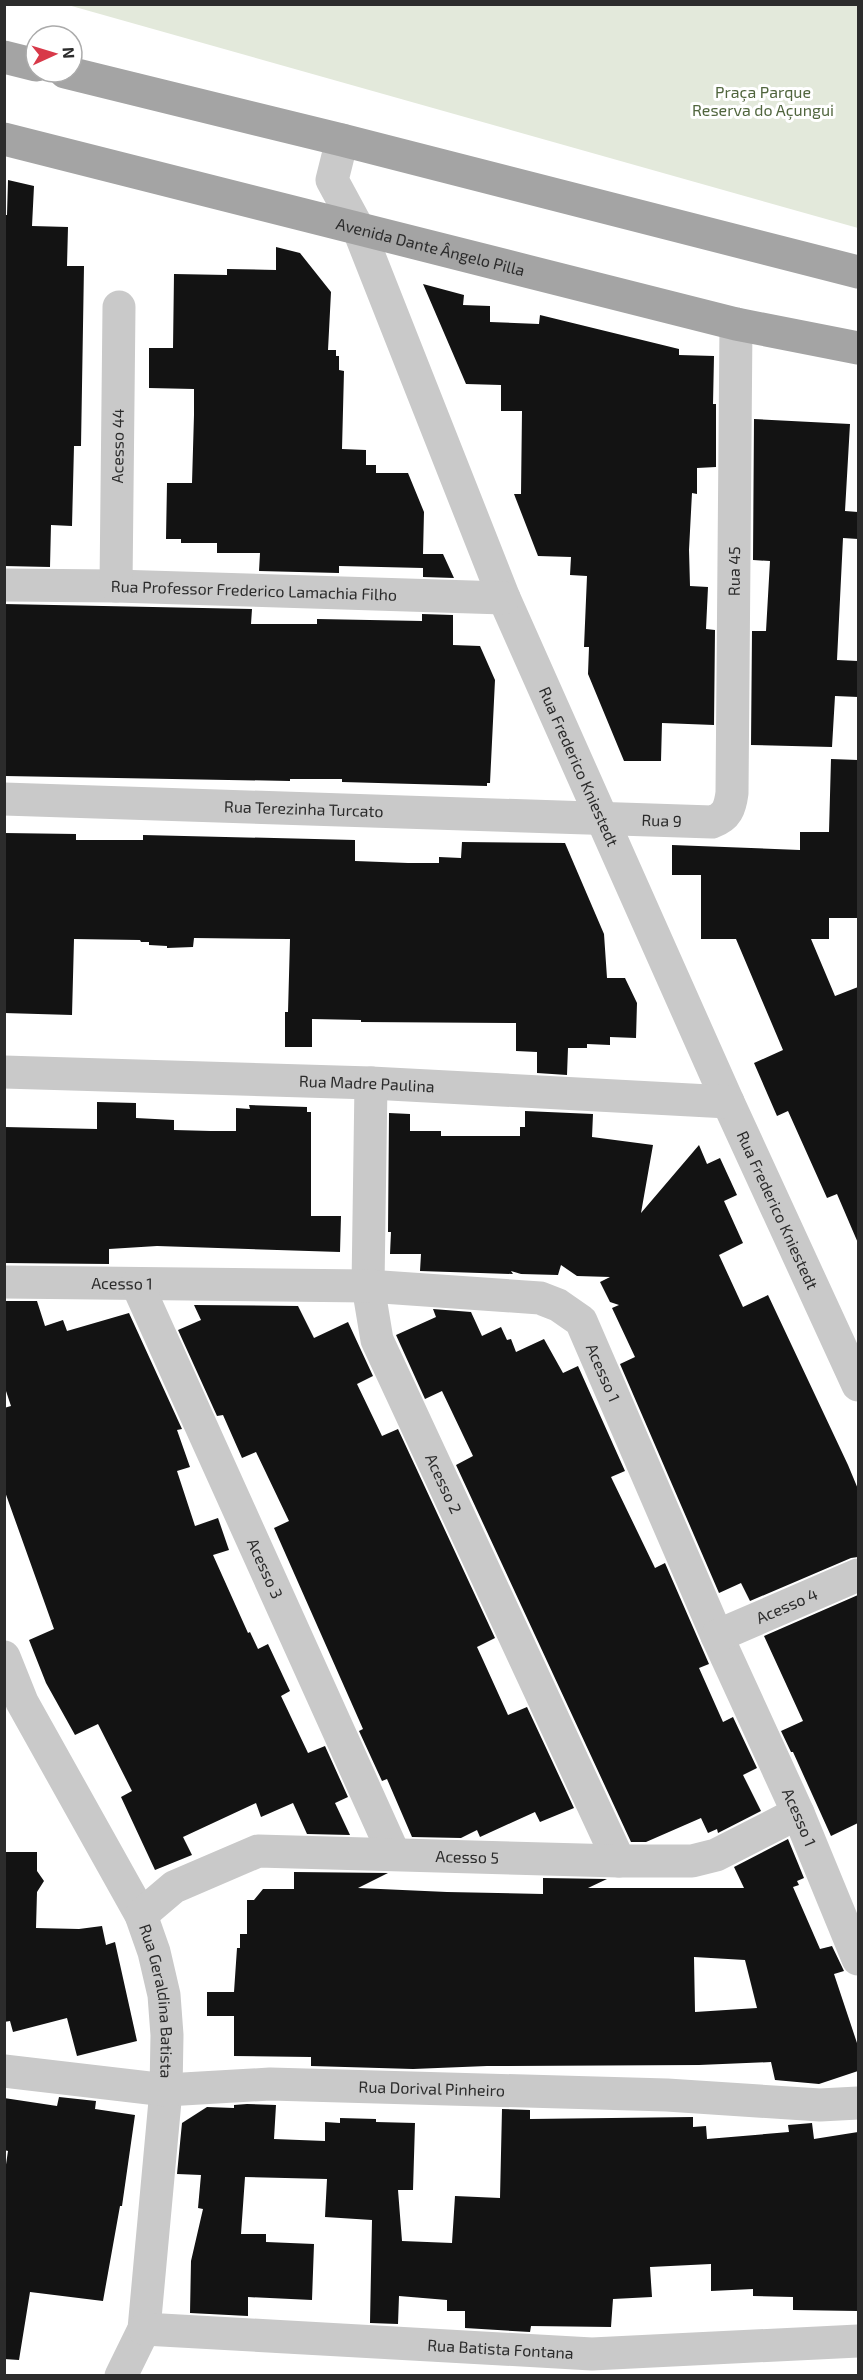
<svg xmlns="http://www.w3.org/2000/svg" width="863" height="2380" viewBox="0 0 863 2380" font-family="'Exo 2',sans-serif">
	<rect width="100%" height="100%" fill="#fff"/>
	<path fill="#e3e9db" d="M 68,5 L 858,5 L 858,228 Z"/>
	<g fill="#131313" fill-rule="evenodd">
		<path d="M 8,180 L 34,186 L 32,226 L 68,227 L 67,266 L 84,266 L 81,446 L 74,446 L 72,526 L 51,525 L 50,567 L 4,566 L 4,215 L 7,215 Z"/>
		<path d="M 276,247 L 300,253 L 331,292 L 328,350 L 336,350 L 336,356 L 339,356 L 339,370 L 344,371 L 342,449 L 366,450 L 366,465 L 376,465 L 376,473 L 408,473 L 424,512 L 423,554 L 443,554 L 454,578 L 423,577 L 423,568 L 339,566 L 339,573 L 259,571 L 260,553 L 217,553 L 217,543 L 181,543 L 181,539 L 166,539 L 167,483 L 192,483 L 194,415 L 194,389 L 149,388 L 149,348 L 173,348 L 174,274 L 227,275 L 227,269 L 276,270 Z"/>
		<path d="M 423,284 L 464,295 L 463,305 L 490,306 L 490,322 L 539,324 L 540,315 L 679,349 L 679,355 L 714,356 L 713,404 L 716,404 L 716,467 L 697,468 L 697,494 L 692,493 L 689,550 L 690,586 L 708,587 L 706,629 L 715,630 L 714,725 L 662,723 L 661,761 L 624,761 L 588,674 L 589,647 L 584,647 L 587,576 L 570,575 L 571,557 L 538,556 L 514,494 L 521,494 L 522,411 L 501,411 L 501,385 L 466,384 Z"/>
		<path d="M 754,419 L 850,424 L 845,511 L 858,512 L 858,539 L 843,538 L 837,660 L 858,661 L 858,697 L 835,696 L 832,747 L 751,745 L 752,631 L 766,631 L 770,561 L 753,560 Z"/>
		<path d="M 4,604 L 252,609 L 251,624 L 317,624 L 317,619 L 422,621 L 422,614 L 453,615 L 453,645 L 480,646 L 495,680 L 490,783 L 487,783 L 487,786 L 342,782 L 342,779 L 290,779 L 290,781 L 5,776 Z"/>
		<path d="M 831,759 L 858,760 L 858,918 L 829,918 L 829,939 L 811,939 L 835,996 L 858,987 L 858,1243 L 837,1194 L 827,1198 L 788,1111 L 777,1116 L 754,1063 L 783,1050 L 736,939 L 701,939 L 701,875 L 672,875 L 672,845 L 800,850 L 800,832 L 829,832 Z"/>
		<path d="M 4,833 L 76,834 L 76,840 L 143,840 L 143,835 L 355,840 L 355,861 L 408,863 L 439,863 L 439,857 L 461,858 L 462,842 L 565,843 L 604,934 L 607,978 L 625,978 L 637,1003 L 636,1038 L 610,1037 L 610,1045 L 587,1044 L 587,1048 L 568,1048 L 567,1075 L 537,1073 L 537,1052 L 516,1051 L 516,1023 L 361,1022 L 361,1020 L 312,1019 L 312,1047 L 285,1047 L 285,1012 L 288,1012 L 290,939 L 194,938 L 193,947 L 167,948 L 167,946 L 149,945 L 149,942 L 141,942 L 140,940 L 74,939 L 72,1015 L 4,1013 Z"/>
		<path d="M 97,1102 L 136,1103 L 136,1118 L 174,1120 L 174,1130 L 211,1131 L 236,1131 L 236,1108 L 250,1109 L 249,1105 L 307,1107 L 307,1112 L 311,1112 L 311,1216 L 341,1216 L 340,1252 L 157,1246 L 109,1249 L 109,1264 L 4,1263 L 4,1127 L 97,1129 Z"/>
		<path d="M 525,1111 L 593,1114 L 592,1137 L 653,1145 L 641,1213 L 699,1145 L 707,1164 L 720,1158 L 737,1195 L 724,1201 L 743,1243 L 719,1255 L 743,1307 L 768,1295 L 848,1465 L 858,1489 L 858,1557 L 851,1558 L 750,1601 L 741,1583 L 719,1593 L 620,1364 L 635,1357 L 612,1308 L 619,1305 L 610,1302 L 600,1282 L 610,1277 L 577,1276 L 561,1265 L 558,1275 L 521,1274 L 511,1271 L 513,1274 L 420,1271 L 421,1254 L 390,1254 L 391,1232 L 388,1232 L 389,1113 L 410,1114 L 410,1131 L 441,1131 L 441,1136 L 520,1136 L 520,1127 L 525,1127 Z"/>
		<path d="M 4,1301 L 37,1301 L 45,1326 L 63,1320 L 67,1331 L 129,1313 L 182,1429 L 177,1430 L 190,1467 L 177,1471 L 195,1526 L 218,1518 L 229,1550 L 213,1555 L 248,1633 L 250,1632 L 258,1649 L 268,1644 L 290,1691 L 281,1696 L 308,1753 L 325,1746 L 348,1797 L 335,1803 L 350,1835 L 307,1834 L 293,1803 L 261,1817 L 256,1803 L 183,1837 L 192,1855 L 155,1870 L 121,1797 L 132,1791 L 98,1724 L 75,1735 L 46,1683 L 29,1640 L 54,1629 L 4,1489 L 4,1408 L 11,1406 L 4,1385 Z"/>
		<path d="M 194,1305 L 298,1306 L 314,1338 L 348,1322 L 373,1376 L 357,1384 L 382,1436 L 398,1429 L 495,1638 L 477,1647 L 483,1660 L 508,1715 L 527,1707 L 574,1808 L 540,1822 L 535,1812 L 480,1837 L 477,1830 L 461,1838 L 412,1837 L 387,1779 L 382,1781 L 359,1731 L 363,1729 L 274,1528 L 289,1521 L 256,1452 L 242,1458 L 223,1415 L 217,1416 L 178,1330 L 201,1320 Z"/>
		<path d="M 433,1309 L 471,1312 L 482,1336 L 501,1327 L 507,1340 L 511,1339 L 516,1352 L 544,1339 L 563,1373 L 578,1366 L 625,1471 L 611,1477 L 655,1568 L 665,1563 L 709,1664 L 699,1668 L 723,1722 L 733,1717 L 757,1768 L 743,1775 L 761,1811 L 718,1833 L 717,1829 L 708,1833 L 701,1818 L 646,1842 L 631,1842 L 456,1465 L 473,1456 L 442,1391 L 425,1399 L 396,1335 L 436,1317 Z"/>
		<path d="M 858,1595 L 858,1823 L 831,1836 L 793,1752 L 791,1752 L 781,1731 L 803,1721 L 764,1636 Z"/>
		<path d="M 788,1839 L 804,1878 L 797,1881 L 799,1885 L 793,1887 L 820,1949 L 832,1946 L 844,1971 L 834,1974 L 858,2046 L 858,2071 L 819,2084 L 775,2080 L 771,2062 L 699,2065 L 487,2066 L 413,2069 L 311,2066 L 311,2057 L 234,2056 L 234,2016 L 207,2016 L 207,1992 L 234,1992 L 237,1948 L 240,1948 L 240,1934 L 247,1934 L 247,1900 L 254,1900 L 263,1889 L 294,1889 L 294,1872 L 388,1873 L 358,1888 L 447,1892 L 543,1894 L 543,1878 L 607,1879 L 588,1888 L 744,1888 L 734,1867 ZM 694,1957 L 745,1960 L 757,2008 L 695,2012 Z"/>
		<path d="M 4,1852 L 37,1852 L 37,1871 L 44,1881 L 37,1892 L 36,1928 L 79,1929 L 102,1926 L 106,1945 L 115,1942 L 137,2041 L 77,2056 L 67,2018 L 13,2032 L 10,2021 L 4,2022 Z"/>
		<path d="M 59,2097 L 96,2101 L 95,2109 L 135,2115 L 122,2206 L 120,2206 L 103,2301 L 30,2292 L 19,2360 L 4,2359 L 4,2178 L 8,2151 L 4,2150 L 4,2098 L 57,2106 Z"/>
		<path d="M 247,2104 L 276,2105 L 274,2139 L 325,2141 L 325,2122 L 340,2123 L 340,2118 L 376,2119 L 376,2122 L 415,2123 L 413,2190 L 398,2190 L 402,2241 L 452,2243 L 455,2196 L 500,2198 L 502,2109 L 530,2110 L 530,2119 L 693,2117 L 693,2127 L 706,2126 L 707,2139 L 789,2132 L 788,2125 L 812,2123 L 814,2139 L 858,2132 L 858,2311 L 793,2310 L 793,2297 L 753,2296 L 753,2289 L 711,2291 L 711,2264 L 650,2267 L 652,2297 L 613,2299 L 611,2327 L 531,2326 L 530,2332 L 465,2328 L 465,2311 L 447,2311 L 447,2300 L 399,2296 L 398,2324 L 370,2323 L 372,2220 L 325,2217 L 327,2179 L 245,2177 L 241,2234 L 266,2234 L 266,2242 L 314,2244 L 312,2300 L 248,2297 L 248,2316 L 190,2313 L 191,2261 L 203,2209 L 198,2208 L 201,2175 L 177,2174 L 182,2123 L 207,2107 L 234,2108 L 234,2105 Z"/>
	</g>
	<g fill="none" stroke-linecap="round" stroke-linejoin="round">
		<g stroke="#c9c9c9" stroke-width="33">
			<path id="s1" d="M 342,140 L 332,180 L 358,228 L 504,598 L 728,1102 L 858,1385"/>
			<path id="s2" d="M 4,585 L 116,586 L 504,598"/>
			<path id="s3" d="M 116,586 L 119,307"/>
			<path id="s4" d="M 4,799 L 712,822 C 727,817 730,808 732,793 L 736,324"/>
			<path id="s5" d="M 4,1072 L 371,1083 L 728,1102"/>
			<path id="s6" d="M 371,1083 L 368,1286 L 377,1340 L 619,1861"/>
			<path id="s7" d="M 4,1282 L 368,1286 L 540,1298 L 558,1305 L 581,1321 L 717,1636 L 798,1813 L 858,1959"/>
			<path id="s8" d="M 137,1284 L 394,1854"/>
			<path id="s9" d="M 717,1636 L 858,1575"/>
			<path id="s10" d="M 4,1657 L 22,1702 L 141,1915 L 154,1952 L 164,1995 L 167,2035 L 166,2090 L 144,2329 L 121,2376"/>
			<path id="s11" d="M 141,1915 L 174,1887 L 258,1851 L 619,1861 L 692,1861 L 716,1855 L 798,1813"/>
			<path id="s12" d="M 4,2071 L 166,2090 L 270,2084 L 667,2095 L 820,2105 L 858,2103"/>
			<path id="s13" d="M 144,2329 L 592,2354 L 858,2341"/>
		</g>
		<g stroke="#a4a4a4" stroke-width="33">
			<path d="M 4,57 L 36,65"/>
			<path d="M 65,72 L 342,140 L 858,272"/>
			<path id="s14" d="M 4,139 L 736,324 L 858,348"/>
		</g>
	</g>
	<g text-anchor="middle" stroke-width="6" stroke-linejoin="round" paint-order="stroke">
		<g font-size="16" fill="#50653d" stroke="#fff">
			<text x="763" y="98">Praça Parque<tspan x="763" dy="18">Reserva do Açungui</tspan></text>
		</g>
		<g font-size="16" fill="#2c2c2c" stroke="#fff">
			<text dy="6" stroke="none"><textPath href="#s14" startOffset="440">Avenida Dante Ângelo Pilla</textPath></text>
			<text dy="6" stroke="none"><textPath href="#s3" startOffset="140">Acesso 44</textPath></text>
			<text dy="6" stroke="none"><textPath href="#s4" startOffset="968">Rua 45</textPath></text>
			<text dy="6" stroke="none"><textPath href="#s2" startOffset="250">Rua Professor Frederico Lamachia Filho</textPath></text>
			<text dy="6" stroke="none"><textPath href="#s1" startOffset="678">Rua Frederico Kniestedt</textPath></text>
			<text dy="6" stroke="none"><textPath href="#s4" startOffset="300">Rua Terezinha Turcato</textPath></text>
			<text dy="6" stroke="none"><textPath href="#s4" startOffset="658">Rua 9</textPath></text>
			<text dy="6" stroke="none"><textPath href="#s5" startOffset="363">Rua Madre Paulina</textPath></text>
			<text dy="6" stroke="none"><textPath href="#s1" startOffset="1164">Rua Frederico Kniestedt</textPath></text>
			<text dy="6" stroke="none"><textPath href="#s7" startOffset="118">Acesso 1</textPath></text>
			<text dy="6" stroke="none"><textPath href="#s7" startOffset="640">Acesso 1</textPath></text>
			<text dy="6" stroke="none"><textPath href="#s6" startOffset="416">Acesso 2</textPath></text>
			<text dy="6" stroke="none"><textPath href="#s8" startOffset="312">Acesso 3</textPath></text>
			<text dy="6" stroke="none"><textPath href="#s9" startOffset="76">Acesso 4</textPath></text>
			<text dy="6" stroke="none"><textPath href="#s7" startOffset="1126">Acesso 1</textPath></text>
			<text dy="6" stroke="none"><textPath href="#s11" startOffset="344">Acesso 5</textPath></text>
			<text dy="6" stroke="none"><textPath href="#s10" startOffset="381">Rua Geraldina Batista</textPath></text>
			<text dy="6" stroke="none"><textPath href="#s12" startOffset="429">Rua Dorival Pinheiro</textPath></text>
			<text dy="6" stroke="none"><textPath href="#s13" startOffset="357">Rua Batista Fontana</textPath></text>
		</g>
	</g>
	<rect width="863" height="2380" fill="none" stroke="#2c2c2c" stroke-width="12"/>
	<g transform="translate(54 54) rotate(86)"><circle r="28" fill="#ffffff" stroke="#ababab" stroke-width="1.5"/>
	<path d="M0-4.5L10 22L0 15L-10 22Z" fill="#d83949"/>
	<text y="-9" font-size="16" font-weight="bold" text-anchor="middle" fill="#2c2c2c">N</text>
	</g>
</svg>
